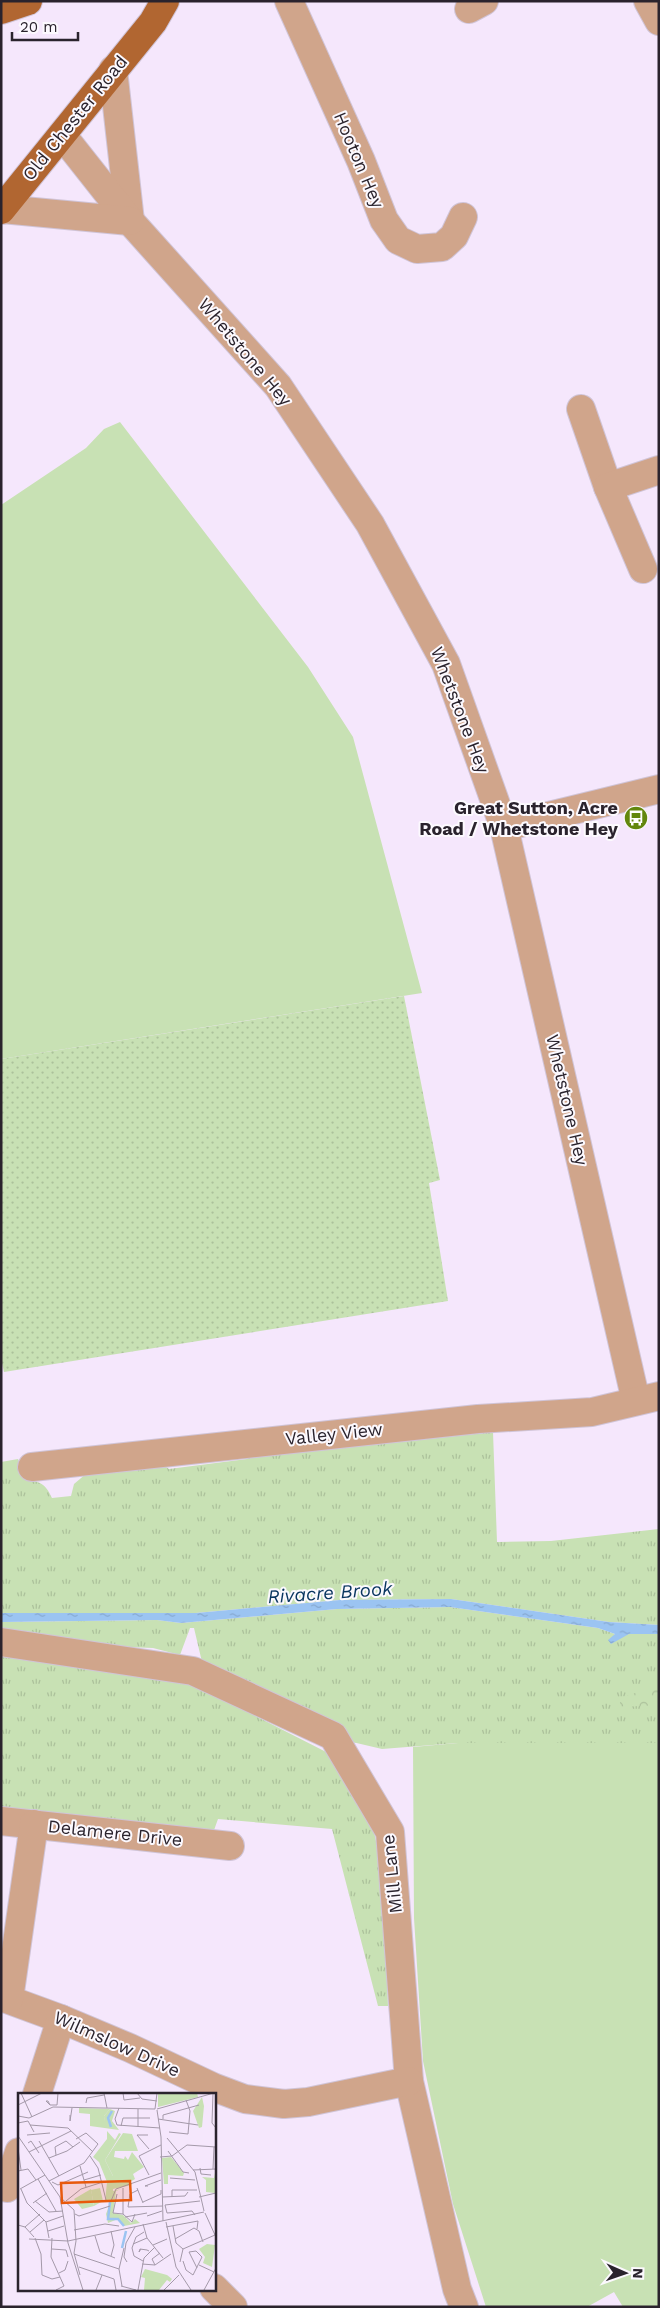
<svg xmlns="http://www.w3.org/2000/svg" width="660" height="2308" viewBox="0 0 660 2308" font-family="'Work Sans',sans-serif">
	<defs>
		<pattern id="grass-tufts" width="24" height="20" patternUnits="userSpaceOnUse" patternTransform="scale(1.25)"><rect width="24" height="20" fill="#c8e1b4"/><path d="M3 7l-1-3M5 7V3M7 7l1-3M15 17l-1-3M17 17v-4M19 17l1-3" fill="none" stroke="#acc19b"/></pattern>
		<pattern id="forest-crowns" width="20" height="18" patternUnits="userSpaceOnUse" patternTransform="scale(1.25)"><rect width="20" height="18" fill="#c8e1b4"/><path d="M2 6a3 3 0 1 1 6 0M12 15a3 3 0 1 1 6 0" fill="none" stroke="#acc19b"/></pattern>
		<pattern id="garden-dots" width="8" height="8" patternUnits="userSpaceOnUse" patternTransform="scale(1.25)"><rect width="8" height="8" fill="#c8e1b4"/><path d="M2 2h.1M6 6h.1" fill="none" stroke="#acc19b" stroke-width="1.8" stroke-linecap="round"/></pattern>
		<pattern id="water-ripples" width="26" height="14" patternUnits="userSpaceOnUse" patternTransform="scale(1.25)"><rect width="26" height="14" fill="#9bc4f2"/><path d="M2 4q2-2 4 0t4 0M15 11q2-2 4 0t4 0" fill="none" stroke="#86a8d0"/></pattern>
	</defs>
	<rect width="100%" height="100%" fill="#f5e7fc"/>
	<g fill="url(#grass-tufts)">
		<path d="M 493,1432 L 497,1542 L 551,1541 L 659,1529 L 659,1625 L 609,1622 L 451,1599 L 340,1600 L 196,1613 L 1,1613 L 1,1462 L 18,1459 L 26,1480 C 41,1481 46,1485 52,1498 L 71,1496 L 74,1484 L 87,1473 L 160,1463 L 169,1469 L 247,1459 L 253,1454 L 353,1441 L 362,1446 Z"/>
		<path d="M 450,1607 L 598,1628 L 615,1634 L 613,1637 L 629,1634 L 659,1634 L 659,1743 L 458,1743 L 382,1749 L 348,1741 L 202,1662 L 194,1628 L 190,1628 L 180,1655 L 153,1648 L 49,1644 L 2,1637 L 2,1622 L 157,1620 L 181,1623 L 337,1609 Z"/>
		<path d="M 1,1653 L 181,1674 L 242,1709 L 334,1756 L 367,1801 L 378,1850 L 384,1911 L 388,2006 L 378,2006 L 332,1829 L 218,1819 L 213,1833 L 1,1810 Z"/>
	</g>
	<path fill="url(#forest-crowns)" d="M 659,1685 L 659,1705 L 620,1707 L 620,1698 Z"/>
	<g fill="#c8e1b4">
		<path d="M 120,422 L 308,667 L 353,737 L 422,993 L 1,1059 L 1,505 L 86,448 L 104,429 Z"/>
		<path d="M 458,1743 L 659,1743 L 659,2307 L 623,2307 L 614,2292 L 587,2307 L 486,2307 L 453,2204 L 423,2061 L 414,1918 L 413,1747 Z"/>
	</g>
	<path fill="url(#garden-dots)" d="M 404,996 L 440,1180 L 429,1183 L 448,1301 L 4,1372 L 1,1359 L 1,1059 Z"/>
	<path fill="url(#water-ripples)" d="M 451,1599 L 609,1622 L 659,1625 L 659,1634 L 629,1634 L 611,1644 L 608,1640 L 615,1634 L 598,1628 L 450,1607 L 337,1609 L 181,1623 L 157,1620 L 2,1622 L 1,1613 L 196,1613 L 340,1600 Z"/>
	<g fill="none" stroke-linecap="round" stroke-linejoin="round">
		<g stroke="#d0c4d7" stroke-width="30">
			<g id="minor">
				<path d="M 289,1 L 361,161 L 384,220 L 398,240 L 417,249 L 442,247 L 454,236 L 463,217"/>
				<path d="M 648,1 L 659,21"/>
				<path d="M 469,9 L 484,1"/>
				<path d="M 113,70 L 130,221"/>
				<path d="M 62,135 L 130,221 L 278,386 L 370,524 L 446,664 L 504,827 L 636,1401"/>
				<path d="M 2,209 L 130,221"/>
				<path d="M 581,409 L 608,487"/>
				<path d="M 643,569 L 608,487 L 659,470"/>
				<path d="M 504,827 L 659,789"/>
				<path d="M 32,1467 L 478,1419 L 592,1412 L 659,1396"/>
				<path d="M 1,1642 L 193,1671 L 333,1736 L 390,1832 L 409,2081 L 457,2289 L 464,2307"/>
				<path d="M 1,1821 L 230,1846"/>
				<path d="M 1,1997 L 61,2019 L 130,2048 L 213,2087 L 245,2099 L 284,2104 L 308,2102 L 409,2081"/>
				<path d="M 9,1999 L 34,1824"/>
				<path d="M 37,2094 L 61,2019"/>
				<path d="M 7,2188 L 19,2152"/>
				<path d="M 214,2288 L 233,2307"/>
			</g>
		</g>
		<g stroke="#d0c4d7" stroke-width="30">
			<g id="major">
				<path d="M 1,10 L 28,1"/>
				<path d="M 1,210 L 153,22 L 165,1"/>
			</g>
		</g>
		<use href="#minor" stroke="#d0a58b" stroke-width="28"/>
		<use href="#major" stroke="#b16631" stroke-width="28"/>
	</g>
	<defs>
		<g id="bus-disc" transform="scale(1.25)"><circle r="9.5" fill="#62870d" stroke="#fcf9fe"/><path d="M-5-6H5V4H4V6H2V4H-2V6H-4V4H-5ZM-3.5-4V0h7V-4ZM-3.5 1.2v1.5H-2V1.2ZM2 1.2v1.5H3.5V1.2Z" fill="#fff"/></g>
	</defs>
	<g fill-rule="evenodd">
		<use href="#bus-disc" x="636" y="818"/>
	</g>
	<g text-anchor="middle" stroke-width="4" stroke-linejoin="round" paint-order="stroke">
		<g font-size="18" fill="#2a232d" stroke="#fcf9fe">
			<text transform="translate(75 118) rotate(-51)" y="6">Old Chester Road</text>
			<text transform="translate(359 160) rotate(67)" y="6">Hooton Hey</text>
			<text transform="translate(245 352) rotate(50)" y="6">Whetstone Hey</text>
			<text transform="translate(460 710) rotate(69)" y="6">Whetstone Hey</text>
			<text transform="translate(567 1100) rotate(77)" y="6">Whetstone Hey</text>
			<text transform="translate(334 1434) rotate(-6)" y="6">Valley View</text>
			<text transform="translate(115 1833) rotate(6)" y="6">Delamere Drive</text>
			<text transform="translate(392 1874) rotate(-96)" y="6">Mill Lane</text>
			<text transform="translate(117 2044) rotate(24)" y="6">Wilmslow Drive</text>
		</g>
		<g font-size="18" font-weight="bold" fill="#2a232d" stroke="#fcf9fe" text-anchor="end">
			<text x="618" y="814">Great Sutton, Acre<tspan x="618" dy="21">Road / Whetstone Hey</tspan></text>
		</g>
		<g font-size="19" font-style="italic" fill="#09355f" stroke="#fcf9fe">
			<text transform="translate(330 1592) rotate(-4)" y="7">Rivacre Brook</text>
		</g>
	</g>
	<g transform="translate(18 2093)">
		<rect width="198" height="198" fill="#f5e7fc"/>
		<path d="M 92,16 L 97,18 L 93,31 L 94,28 L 101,37 L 72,33 L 87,33 L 86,23 ZM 89,38 L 97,47 L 101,40 L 103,41 L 87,67 L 95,83 L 95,98 L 103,96 L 98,98 L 95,120 L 105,122 L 113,130 L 117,126 L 122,130 L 106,133 L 100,126 L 90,130 L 88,121 L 93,108 L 87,109 L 89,89 L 81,69 L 75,64 L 89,46 Z" fill="#c8e1b4"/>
		<path d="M 140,0 L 179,0 L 180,4 L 140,14 Z" fill="#c8e1b4"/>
		<path d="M 184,4 L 186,13 L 184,34 L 181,35 L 175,18 ZM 61,15 L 92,16 L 86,23 L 88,33 L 72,33 L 72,21 L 61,20 ZM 105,40 L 114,41 L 120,58 L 97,58 L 96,64 L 106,66 L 107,63 L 110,67 L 114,59 L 126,74 L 115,81 L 117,86 L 112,89 L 114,92 L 95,96 L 95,83 L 87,67 ZM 153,64 L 166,80 L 165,83 L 150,82 L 150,91 L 146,91 L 144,65 ZM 197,80 L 197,100 L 188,99 L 188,87 L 184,84 L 196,85 ZM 73,96 L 76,113 L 64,116 L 56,106 ZM 189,151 L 197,152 L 194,174 L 185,170 L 187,164 L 181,156 ZM 127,176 L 149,182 L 154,186 L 152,189 L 149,187 L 141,197 L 126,197 L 127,185 L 123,184 Z" fill="#c8e1b4"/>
		<path d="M 82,95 L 85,108 L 76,113 L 73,97 Z" fill="#c8e1b4"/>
		<path fill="none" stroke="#9bc4f2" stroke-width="2.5" d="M 93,34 L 90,25 L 94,18M 92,109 L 90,126 L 100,126 L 106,133M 104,155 L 108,138"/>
		<path fill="none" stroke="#a499a9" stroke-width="1" d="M 3,0 L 14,24M 86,0 L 89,15M 105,0 L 106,7 L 122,5M 119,0 L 124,6 L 139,8M 195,0 L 194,30 L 198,35M 68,10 L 69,5 L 86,2M 0,12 L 24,0M 32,12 L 28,8 L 30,8 L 32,12 L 39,12 L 40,0M 101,15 L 97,26 L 99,32 L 142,35M 137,16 L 139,0M 139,16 L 196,0M 139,17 L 143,44 L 145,128M 52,22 L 52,28 L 54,15M 0,23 L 11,25 L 35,14 L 137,16M 140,26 L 180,32M 145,26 L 145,22 L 181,12M 0,30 L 10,28 L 16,39M 12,32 L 50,35 L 75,59M 103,33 L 105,25 L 132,25M 120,34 L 120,16M 151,39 L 170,41 L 172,18 L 168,7M 9,42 L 32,40M 130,42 L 119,42 L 131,56M 0,43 L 42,104 L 50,150 L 65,197M 149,45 L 177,79 L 186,118M 21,48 L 41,83M 10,50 L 13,48 L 21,60M 0,55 L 3,77M 150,58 L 165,79 L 171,80M 11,59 L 53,38M 38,62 L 37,54 L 48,48 L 55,54M 72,63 L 80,75 L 88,107M 142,64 L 154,63 L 169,52 L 198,54M 31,65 L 49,58 L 62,49M 62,73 L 68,94M 182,75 L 183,81 L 193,82M 195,76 L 196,54M 175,77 L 198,76M 0,78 L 10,76 L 18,87M 131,82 L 121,63 L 143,52M 152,85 L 177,87M 20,86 L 38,118M 66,87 L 83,82M 31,88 L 66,70 L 80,51 L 68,40 L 58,46M 34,89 L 40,92 L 70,79M 130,93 L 127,93 L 143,87M 105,95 L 105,121 L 114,129 L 117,121M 119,95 L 125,110M 2,96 L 27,82M 3,96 L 9,110 L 28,129 L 31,145M 120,97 L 112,101 L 110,114 L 145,113M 99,101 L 95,120 L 105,121M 144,104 L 167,103 L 170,99M 154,104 L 154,97 L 179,97M 181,104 L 198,100M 43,105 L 56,117 L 58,148M 17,108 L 31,119 L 45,118M 48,108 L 63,96 L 85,89M 93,108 L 98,96 L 143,80M 125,109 L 143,101 L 143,97M 15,110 L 29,100M 187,120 L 197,142M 57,121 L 61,123 L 92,113M 177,122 L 174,118 L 149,120 L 147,112 L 182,108M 129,123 L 144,118M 107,124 L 129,120M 28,129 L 45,123M 148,129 L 158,174 L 173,197M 125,131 L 129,145 L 145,165M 0,132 L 7,134 L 16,144M 155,133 L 158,150 L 165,156M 7,134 L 22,121M 148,134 L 180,128 L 179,136M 56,137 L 87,131 L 101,133M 30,138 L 46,133M 12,139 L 26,127M 77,143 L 82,159 L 97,165M 17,145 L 23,161 L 24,182 L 34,186 L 42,184M 34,145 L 33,164 L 46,193 L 38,197M 11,146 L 50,148M 157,146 L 176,135 L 181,138 L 185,149M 50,148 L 186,119M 58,148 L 56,160 L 62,182M 115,151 L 129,145M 135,152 L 149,146M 34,156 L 48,157 L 50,164M 123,156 L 121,159 L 122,156 L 129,157 L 131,158M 171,159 L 179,175M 56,161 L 101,176 L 104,193M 93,163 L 96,152 L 93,138M 125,168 L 116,163 L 114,155 L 118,144 L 126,139M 165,168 L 168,177 L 175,182 L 184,164 L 178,158 L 171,159M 109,169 L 106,164 L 108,150 L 117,134M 162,169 L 165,156 L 197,142M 124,171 L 137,172 L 153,161M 137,172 L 134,166 L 142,160M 181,172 L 196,179M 61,174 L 96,186 L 98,197M 101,176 L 106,155M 41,180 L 47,177 L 50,168M 103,193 L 118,197M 78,197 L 84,182M 120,197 L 126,165 L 137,154M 146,197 L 161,182M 186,197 L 198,175"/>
		<path fill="#e8590c" fill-opacity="0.15" stroke="#e8590c" stroke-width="2.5" d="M 112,88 L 113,107 L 44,110 L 43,90 Z"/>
		<rect width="198" height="198" fill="none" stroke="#2a232d" stroke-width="2.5"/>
	</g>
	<rect width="660" height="2308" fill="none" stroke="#2a232d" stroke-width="5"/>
	<g transform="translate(625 2273) rotate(92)" stroke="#fcf9fe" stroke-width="4" paint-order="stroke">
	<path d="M0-4L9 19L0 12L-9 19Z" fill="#2a232d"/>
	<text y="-8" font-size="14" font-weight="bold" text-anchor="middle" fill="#2a232d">N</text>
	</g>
	<path d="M12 32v8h66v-8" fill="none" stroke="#2a232d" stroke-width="2.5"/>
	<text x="20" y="32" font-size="15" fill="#2a232d" stroke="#fcf9fe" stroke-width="4" paint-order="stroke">20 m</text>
</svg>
